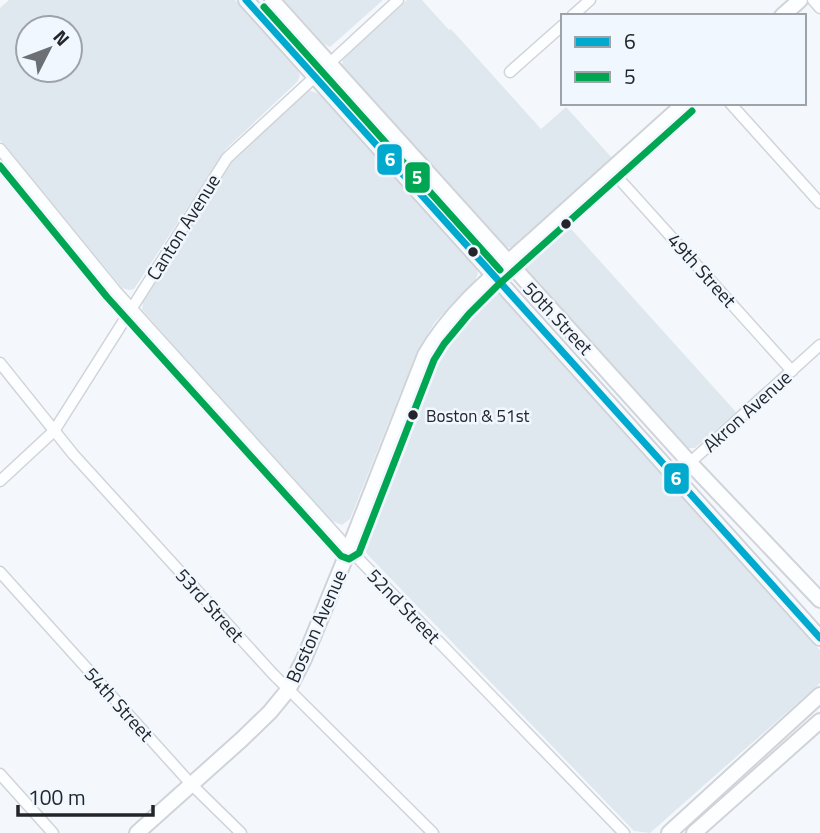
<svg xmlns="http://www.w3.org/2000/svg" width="820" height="833" viewBox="0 0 820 833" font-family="'Titillium Web',sans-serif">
	<rect width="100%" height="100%" fill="#f4f8fc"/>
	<g fill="#e0e8ef" fill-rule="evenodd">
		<path d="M 9,0 L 235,0 L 298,71 L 300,76 L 297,82 L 226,149 L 134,289 L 129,290 L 122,288 L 0,140 L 0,8 ZM 28,28 L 70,28 L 70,70 L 28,70 Z"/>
		<path d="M 284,0 L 383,0 L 330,47 L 324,44 Z"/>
		<path d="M 407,0 L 422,0 L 449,30 L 451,29 L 541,129 L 566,107 L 613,159 L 514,248 L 506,247 L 342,65 L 343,58 Z"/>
		<path d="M 309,90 L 319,94 L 476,268 L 478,273 L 475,281 L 435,322 L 417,351 L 350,519 L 342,525 L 330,520 L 142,310 L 143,301 L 223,173 L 238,154 Z"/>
		<path d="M 563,220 L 736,412 L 695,448 L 687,448 L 523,265 L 523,256 Z"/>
		<path d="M 490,292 L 500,295 L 820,650 L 820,683 L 650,833 L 634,831 L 367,554 L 360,542 L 436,351 L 458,321 Z"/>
	</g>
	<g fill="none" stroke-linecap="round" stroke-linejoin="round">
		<g stroke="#d0d4d9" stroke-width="13">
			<g id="street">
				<path d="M 813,0 L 820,8"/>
				<path d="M 572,16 L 590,0"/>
				<path d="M 510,72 L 563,25"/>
				<path d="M 730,103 L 820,203"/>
				<path d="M 0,149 L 115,290 L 349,549 L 624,833"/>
				<path d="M 611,170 L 792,371"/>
				<path d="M 0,363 L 73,454 L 273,674 L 433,833"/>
				<path d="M 674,477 L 820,345"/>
				<path d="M 0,481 L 54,431 L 227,158 L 398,0"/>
				<path d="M 0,572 L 191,784 L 241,833"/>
				<path d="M 0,774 L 53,833"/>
			</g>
		</g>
		<g stroke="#d0d4d9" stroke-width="18">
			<g id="secondary">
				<path d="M 246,0 L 820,638"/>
				<path d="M 272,0 L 690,463 L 820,600"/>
				<path d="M 782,16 L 800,0"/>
				<path d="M 137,833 L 241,740 L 270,712 L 288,690 L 304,659 L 349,549 L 425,355 C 452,308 495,274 534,239 C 585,193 635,148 685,103"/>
				<path d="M 669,833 L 820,695"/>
				<path d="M 694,833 L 820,721"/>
			</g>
		</g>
		<use href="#street" stroke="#fdfeff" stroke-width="10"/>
		<use href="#secondary" stroke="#fdfeff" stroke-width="14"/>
		<g stroke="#f1f7ff" stroke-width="12">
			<path id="bus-1" d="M 246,0 L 820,638"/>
		</g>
		<g stroke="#f1f7ff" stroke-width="12">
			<g id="bus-2">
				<path d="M 264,7 L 500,270"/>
				<path d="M 0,166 L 107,297 L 341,556 L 349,559 L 359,553 L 434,360 L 444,344 L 469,314 L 497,286 L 692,111"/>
			</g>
		</g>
		<use href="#bus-1" stroke="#00a9ce" stroke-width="7"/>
		<use href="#bus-2" stroke="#00a651" stroke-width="7"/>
	</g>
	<g fill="#22262b" stroke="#f1f7ff" stroke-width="2.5">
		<circle cx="566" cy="224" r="6"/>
		<circle cx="473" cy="252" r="6"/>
		<circle cx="413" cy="415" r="6"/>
	</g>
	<g text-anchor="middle" stroke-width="5" stroke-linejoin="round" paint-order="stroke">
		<g font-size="17" fill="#22262b" stroke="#f1f7ff" text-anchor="start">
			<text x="426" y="422">Boston &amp; 51st</text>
		</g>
		<g font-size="19" fill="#22262b" stroke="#f1f7ff">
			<text transform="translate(183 227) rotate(-58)" y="7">Canton Avenue</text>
			<text transform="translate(702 270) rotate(48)" y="7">49th Street</text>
			<text transform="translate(558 318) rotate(47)" y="7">50th Street</text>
			<text transform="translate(747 411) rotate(-42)" y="7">Akron Avenue</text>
			<text transform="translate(210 605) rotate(48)" y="7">53rd Street</text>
			<text transform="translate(404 606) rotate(46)" y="7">52nd Street</text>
			<text transform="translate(316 626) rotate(-66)" y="7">Boston Avenue</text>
			<text transform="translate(119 704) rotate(48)" y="7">54th Street</text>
		</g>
	</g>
	<g stroke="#f1f7ff" stroke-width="2.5">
		<rect x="376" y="143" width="27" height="33" rx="7" fill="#00a9ce"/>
		<rect x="404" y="161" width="27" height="33" rx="7" fill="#00a651"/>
		<rect x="663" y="462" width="27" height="33" rx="7" fill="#00a9ce"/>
	</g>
	<g font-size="19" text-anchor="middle" font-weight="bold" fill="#fff">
		<text x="390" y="166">6</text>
		<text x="417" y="184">5</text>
		<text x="676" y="485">6</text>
	</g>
	<rect x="561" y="14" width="245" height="91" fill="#f1f7ff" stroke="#9ea3aa" stroke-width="2"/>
	<rect x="575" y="37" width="35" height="10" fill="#00a9ce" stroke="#9ea3aa" stroke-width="2"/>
	<text x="624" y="49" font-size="21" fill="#22262b">6</text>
	<rect x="575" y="72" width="35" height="10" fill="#00a651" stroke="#9ea3aa" stroke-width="2"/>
	<text x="624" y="84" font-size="21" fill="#22262b">5</text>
	<g transform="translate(49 49) rotate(48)"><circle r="33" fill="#f1f7ff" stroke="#9ea3aa" stroke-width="2"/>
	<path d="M0-5L12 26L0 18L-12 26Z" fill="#6c7074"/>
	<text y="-10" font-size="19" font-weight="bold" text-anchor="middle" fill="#22262b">N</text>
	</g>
	<path d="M18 805v10h135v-10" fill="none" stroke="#22262b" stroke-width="3.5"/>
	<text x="28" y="805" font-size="21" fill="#22262b" stroke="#f1f7ff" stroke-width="5" paint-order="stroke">100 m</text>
</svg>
